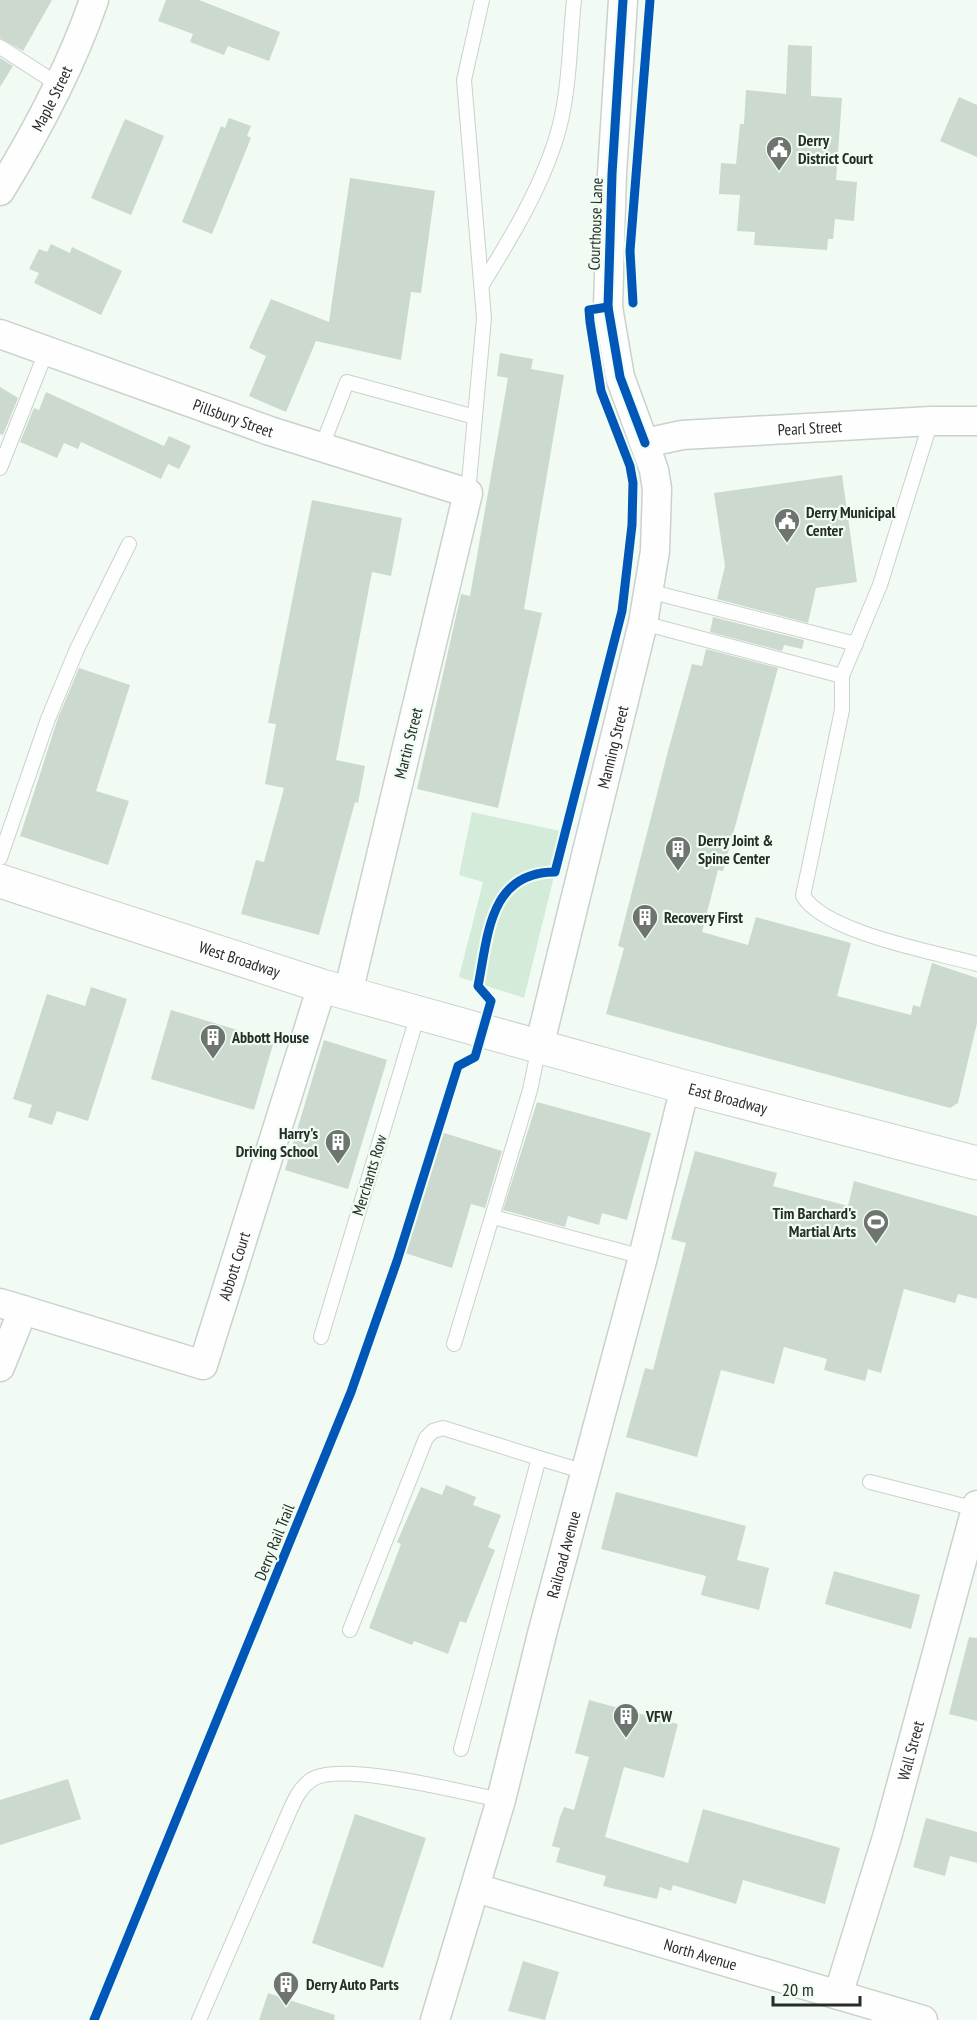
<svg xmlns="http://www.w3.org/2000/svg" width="977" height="2020" viewBox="0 0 977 2020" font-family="'PT Sans Narrow',sans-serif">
	<rect width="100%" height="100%" fill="#f2faf4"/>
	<path fill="#d4ebda" d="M 472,812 L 565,832 L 524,998 L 459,977 L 483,882 L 459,875 Z"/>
	<g fill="#cbd9cf">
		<path d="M 0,0 L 52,0 L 23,51 L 0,38 Z"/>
		<path d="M 166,0 L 199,0 L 280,32 L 269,61 L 228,46 L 224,55 L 190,42 L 193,34 L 158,21 Z"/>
		<path d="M 788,45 L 812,46 L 811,96 L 842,98 L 836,180 L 857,182 L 854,221 L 835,219 L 833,239 L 828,239 L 827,250 L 754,245 L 755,232 L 737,231 L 740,195 L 719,194 L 721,163 L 736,164 L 740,124 L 744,124 L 746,90 L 786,94 Z"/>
		<path d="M 0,58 L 13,66 L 0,87 Z"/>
		<path d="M 959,97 L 977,105 L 977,157 L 940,141 Z"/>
		<path d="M 229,118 L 251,126 L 247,136 L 251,138 L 212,234 L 182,222 L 221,126 L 225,128 Z"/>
		<path d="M 125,119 L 164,136 L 131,215 L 91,198 Z"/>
		<path d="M 350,178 L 435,191 L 421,293 L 411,292 L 401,360 L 316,341 L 286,412 L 249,396 L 266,356 L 249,348 L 271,299 L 329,322 Z"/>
		<path d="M 51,244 L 70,253 L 72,247 L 122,271 L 101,315 L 34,283 L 39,273 L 29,269 L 39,249 L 47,252 Z"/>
		<path d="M 500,353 L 533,359 L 531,369 L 564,375 L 524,609 L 542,613 L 498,808 L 417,789 L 461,594 L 470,596 L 508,378 L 497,376 Z"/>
		<path d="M 0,387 L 18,398 L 3,435 L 0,434 Z"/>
		<path d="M 46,392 L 164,446 L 169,436 L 191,446 L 179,469 L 168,464 L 161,479 L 81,442 L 78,449 L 64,443 L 57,458 L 20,442 L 34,408 L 39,410 Z"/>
		<path d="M 842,475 L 857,582 L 816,588 L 808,623 L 717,599 L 725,566 L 714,493 Z"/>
		<path d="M 312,500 L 402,518 L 391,576 L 372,572 L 336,760 L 365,766 L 358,803 L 355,802 L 319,935 L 241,914 L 256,860 L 264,862 L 284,788 L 265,784 L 276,724 L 268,723 Z"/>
		<path d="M 713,617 L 804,640 L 802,649 L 784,645 L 782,651 L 710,632 Z"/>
		<path d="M 706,649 L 778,668 L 723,871 L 718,870 L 702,932 L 748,945 L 756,917 L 851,943 L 837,996 L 911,1015 L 913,1005 L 920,1007 L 932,963 L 977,978 L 977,1023 L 958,1103 L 950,1108 L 606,1014 L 624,948 L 618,946 L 668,751 L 692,664 L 702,666 Z"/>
		<path d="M 79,668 L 130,685 L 96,791 L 129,801 L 108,865 L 20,836 L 58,718 Z"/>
		<path d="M 91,987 L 127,999 L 88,1121 L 57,1111 L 52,1125 L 28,1117 L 32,1105 L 13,1099 L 47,994 L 85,1006 Z"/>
		<path d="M 171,1010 L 274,1041 L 254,1110 L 151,1079 Z"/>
		<path d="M 324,1040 L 387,1060 L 348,1189 L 285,1170 Z"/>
		<path d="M 537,1102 L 651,1133 L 627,1220 L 602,1213 L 599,1225 L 568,1216 L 565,1227 L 503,1210 Z"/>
		<path d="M 441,1132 L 502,1151 L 485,1208 L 471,1204 L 452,1268 L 405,1253 Z"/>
		<path d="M 695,1151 L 777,1173 L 773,1186 L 848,1206 L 854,1181 L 977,1216 L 977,1299 L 958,1294 L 955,1303 L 904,1289 L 881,1373 L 868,1369 L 865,1381 L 824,1370 L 827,1359 L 784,1347 L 774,1384 L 721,1370 L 697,1457 L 626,1437 L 645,1368 L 653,1370 L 686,1243 L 671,1239 Z"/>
		<path d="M 446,1485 L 476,1497 L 473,1505 L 501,1515 L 488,1547 L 495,1550 L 466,1623 L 460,1621 L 448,1654 L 414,1641 L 412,1645 L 369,1628 L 401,1544 L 397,1542 L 421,1487 L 442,1495 Z"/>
		<path d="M 616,1492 L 746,1526 L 737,1560 L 769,1568 L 759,1610 L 701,1595 L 706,1576 L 601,1549 Z"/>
		<path d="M 834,1571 L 920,1595 L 911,1629 L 825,1604 Z"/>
		<path d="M 969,1637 L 977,1638 L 977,1721 L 949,1714 Z"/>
		<path d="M 589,1700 L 678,1724 L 664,1778 L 624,1767 L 605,1837 L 688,1863 L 703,1809 L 840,1848 L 825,1904 L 743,1880 L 736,1904 L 673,1885 L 671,1891 L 660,1887 L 657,1899 L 603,1886 L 606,1876 L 556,1862 L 560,1848 L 552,1846 L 560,1817 L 564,1807 L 574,1810 L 589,1757 L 575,1753 Z"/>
		<path d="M 68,1779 L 81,1819 L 0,1845 L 0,1800 Z"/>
		<path d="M 355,1814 L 426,1838 L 383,1968 L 312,1943 Z"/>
		<path d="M 926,1818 L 977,1832 L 977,1863 L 950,1856 L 945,1876 L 913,1867 Z"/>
		<path d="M 523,1961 L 559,1972 L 545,2020 L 508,2011 Z"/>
		<path d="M 268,1993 L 335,2015 L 334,2020 L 259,2020 Z"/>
	</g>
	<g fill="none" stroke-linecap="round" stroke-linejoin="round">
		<g stroke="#cbd1cc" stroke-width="16">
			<g id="service">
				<path d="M 0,47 L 59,85"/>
				<path d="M 482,285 C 510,239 538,194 555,142 C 570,97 569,47 574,0"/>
				<path d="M 322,446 L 347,382 L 475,417"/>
				<path d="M 0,468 L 46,352"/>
				<path d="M 468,493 L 484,318 L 464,80 L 482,0"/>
				<path d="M 648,591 L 856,644"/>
				<path d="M 643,623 L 842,676 L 880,585 L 931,421"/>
				<path d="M 842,676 L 842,710 L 803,896 C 826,933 934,952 977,964"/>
				<path d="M 0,858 L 48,719 L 77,649 L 129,544"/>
				<path d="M 493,1217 L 643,1257"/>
				<path d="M 321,1337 L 418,1014"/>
				<path d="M 454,1344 L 530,1090 L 539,1047"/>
				<path d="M 870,1482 L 976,1509"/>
				<path d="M 350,1630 L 426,1438 L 433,1431 L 443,1428 L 539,1458"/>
				<path d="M 461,1749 L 539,1458 L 585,1472"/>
				<path d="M 199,2020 L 290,1810 C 295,1799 300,1788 311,1780 C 340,1760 464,1793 501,1800"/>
			</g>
		</g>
		<g stroke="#cbd1cc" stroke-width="31">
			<g id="minor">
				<path id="s1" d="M 0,191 C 37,131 71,67 94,0"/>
				<path id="s2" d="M 0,334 L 270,431 L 468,493 L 348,993"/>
				<path id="s3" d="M 645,443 L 682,435 L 931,421 L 977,421"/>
				<path id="s4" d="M 539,1047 L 643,623 L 655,551 L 657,489 L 654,470 L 620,377 L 608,307 L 612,174 L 623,0"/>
				<path d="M 0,1303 L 23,1310 L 0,1367"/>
				<path id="s5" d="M 23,1310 L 203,1365 L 322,986"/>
				<path id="s6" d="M 476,1888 L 923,2020"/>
				<path id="s7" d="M 838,1995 L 887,1837 L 977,1505"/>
				<path id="s8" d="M 435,2020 L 501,1800 L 543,1630 L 643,1257 L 685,1087"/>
			</g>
		</g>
		<g stroke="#cbd1cc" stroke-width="35">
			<g id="primary">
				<path id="s9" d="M 0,881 L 322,986 L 685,1087 L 977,1163"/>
			</g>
		</g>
		<use href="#service" stroke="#fdfefd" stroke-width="14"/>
		<use href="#minor" stroke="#fdfefd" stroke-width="28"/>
		<use href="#primary" stroke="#fdfefd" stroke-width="33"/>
		<g stroke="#effdf2" stroke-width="13">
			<g id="cycleway">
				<path d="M 623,0 L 612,174 L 608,307 L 620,377 L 645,443"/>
				<path d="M 633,303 L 630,251 L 650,0"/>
				<path d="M 94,2020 L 351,1392 L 397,1261 L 458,1066 L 475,1057 L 491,1001 L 478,986 C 488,936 489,872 555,872 L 622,611 L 632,525 L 633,483 L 630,466 L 601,391 L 590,322 L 589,310 L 608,307"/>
			</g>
		</g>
		<use href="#cycleway" stroke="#0057b8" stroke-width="9"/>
	</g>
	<defs>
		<g id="civic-pin" transform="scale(1.35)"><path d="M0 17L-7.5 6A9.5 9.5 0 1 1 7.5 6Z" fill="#6e746f" stroke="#effdf2"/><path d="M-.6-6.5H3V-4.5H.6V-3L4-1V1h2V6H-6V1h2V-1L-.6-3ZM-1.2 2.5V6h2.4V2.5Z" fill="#fff"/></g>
		<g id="building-pin" transform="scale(1.35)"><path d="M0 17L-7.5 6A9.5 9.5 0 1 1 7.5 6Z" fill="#6e746f" stroke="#effdf2"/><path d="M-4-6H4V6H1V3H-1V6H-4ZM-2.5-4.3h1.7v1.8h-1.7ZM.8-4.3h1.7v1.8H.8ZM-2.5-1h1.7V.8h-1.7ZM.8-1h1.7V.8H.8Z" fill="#fff"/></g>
		<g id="stadium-pin" transform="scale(1.35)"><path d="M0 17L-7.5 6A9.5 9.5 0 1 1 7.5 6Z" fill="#6e746f" stroke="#effdf2"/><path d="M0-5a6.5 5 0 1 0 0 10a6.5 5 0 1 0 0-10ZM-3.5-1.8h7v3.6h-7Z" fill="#fff"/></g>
	</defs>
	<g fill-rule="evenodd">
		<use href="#civic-pin" x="779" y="149"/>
		<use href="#civic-pin" x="787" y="521"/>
		<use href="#building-pin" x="678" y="849"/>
		<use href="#building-pin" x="645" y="917"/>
		<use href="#building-pin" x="213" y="1037"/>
		<use href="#building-pin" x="338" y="1142"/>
		<use href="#stadium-pin" x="876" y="1222"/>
		<use href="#building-pin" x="626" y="1716"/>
		<use href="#building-pin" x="286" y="1984"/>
	</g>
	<g text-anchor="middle" stroke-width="4.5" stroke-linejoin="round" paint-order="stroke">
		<g font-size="16" fill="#272c28" stroke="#effdf2">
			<text dy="6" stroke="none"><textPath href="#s1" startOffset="106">Maple Street</textPath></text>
			<text transform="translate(595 224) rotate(-88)" y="6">Courthouse Lane</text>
			<text dy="6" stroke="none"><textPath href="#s2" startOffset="248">Pillsbury Street</textPath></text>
			<text dy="6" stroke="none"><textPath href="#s3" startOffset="166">Pearl Street</textPath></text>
			<text transform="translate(408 743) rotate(-76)" y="6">Martin Street</text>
			<text dy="6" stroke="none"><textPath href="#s4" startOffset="309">Manning Street</textPath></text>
			<text dy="6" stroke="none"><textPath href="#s9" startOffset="252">West Broadway</textPath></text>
			<text dy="6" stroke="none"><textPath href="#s9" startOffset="760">East Broadway</textPath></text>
			<text transform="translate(369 1175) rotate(-73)" y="6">Merchants Row</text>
			<text dy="6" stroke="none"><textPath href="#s5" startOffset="292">Abbott Court</textPath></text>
			<text transform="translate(274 1542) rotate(-68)" y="6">Derry Rail Trail</text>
			<text dy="6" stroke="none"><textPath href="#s8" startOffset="483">Railroad Avenue</textPath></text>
			<text dy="6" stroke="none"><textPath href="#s7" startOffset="255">Wall Street</textPath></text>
			<text dy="6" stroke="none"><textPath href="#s6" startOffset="234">North Avenue</textPath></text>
		</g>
		<g font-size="16" font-weight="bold" fill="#272c28" stroke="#effdf2" text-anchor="start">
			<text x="798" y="146">Derry<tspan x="798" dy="18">District Court</tspan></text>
			<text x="806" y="518">Derry Municipal<tspan x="806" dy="18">Center</tspan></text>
			<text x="698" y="846">Derry Joint &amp;<tspan x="698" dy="18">Spine Center</tspan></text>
			<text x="664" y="923">Recovery First</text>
			<text x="232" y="1043">Abbott House</text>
			<text x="318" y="1139" text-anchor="end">Harry's<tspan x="318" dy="18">Driving School</tspan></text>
			<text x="856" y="1219" text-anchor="end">Tim Barchard's<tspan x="856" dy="18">Martial Arts</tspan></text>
			<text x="646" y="1722">VFW</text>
			<text x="306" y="1990">Derry Auto Parts</text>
		</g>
	</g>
	<path d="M773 1996v9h87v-9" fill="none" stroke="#272c28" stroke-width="3"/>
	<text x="782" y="1996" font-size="18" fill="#272c28" stroke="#effdf2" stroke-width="4.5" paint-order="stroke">20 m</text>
</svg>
